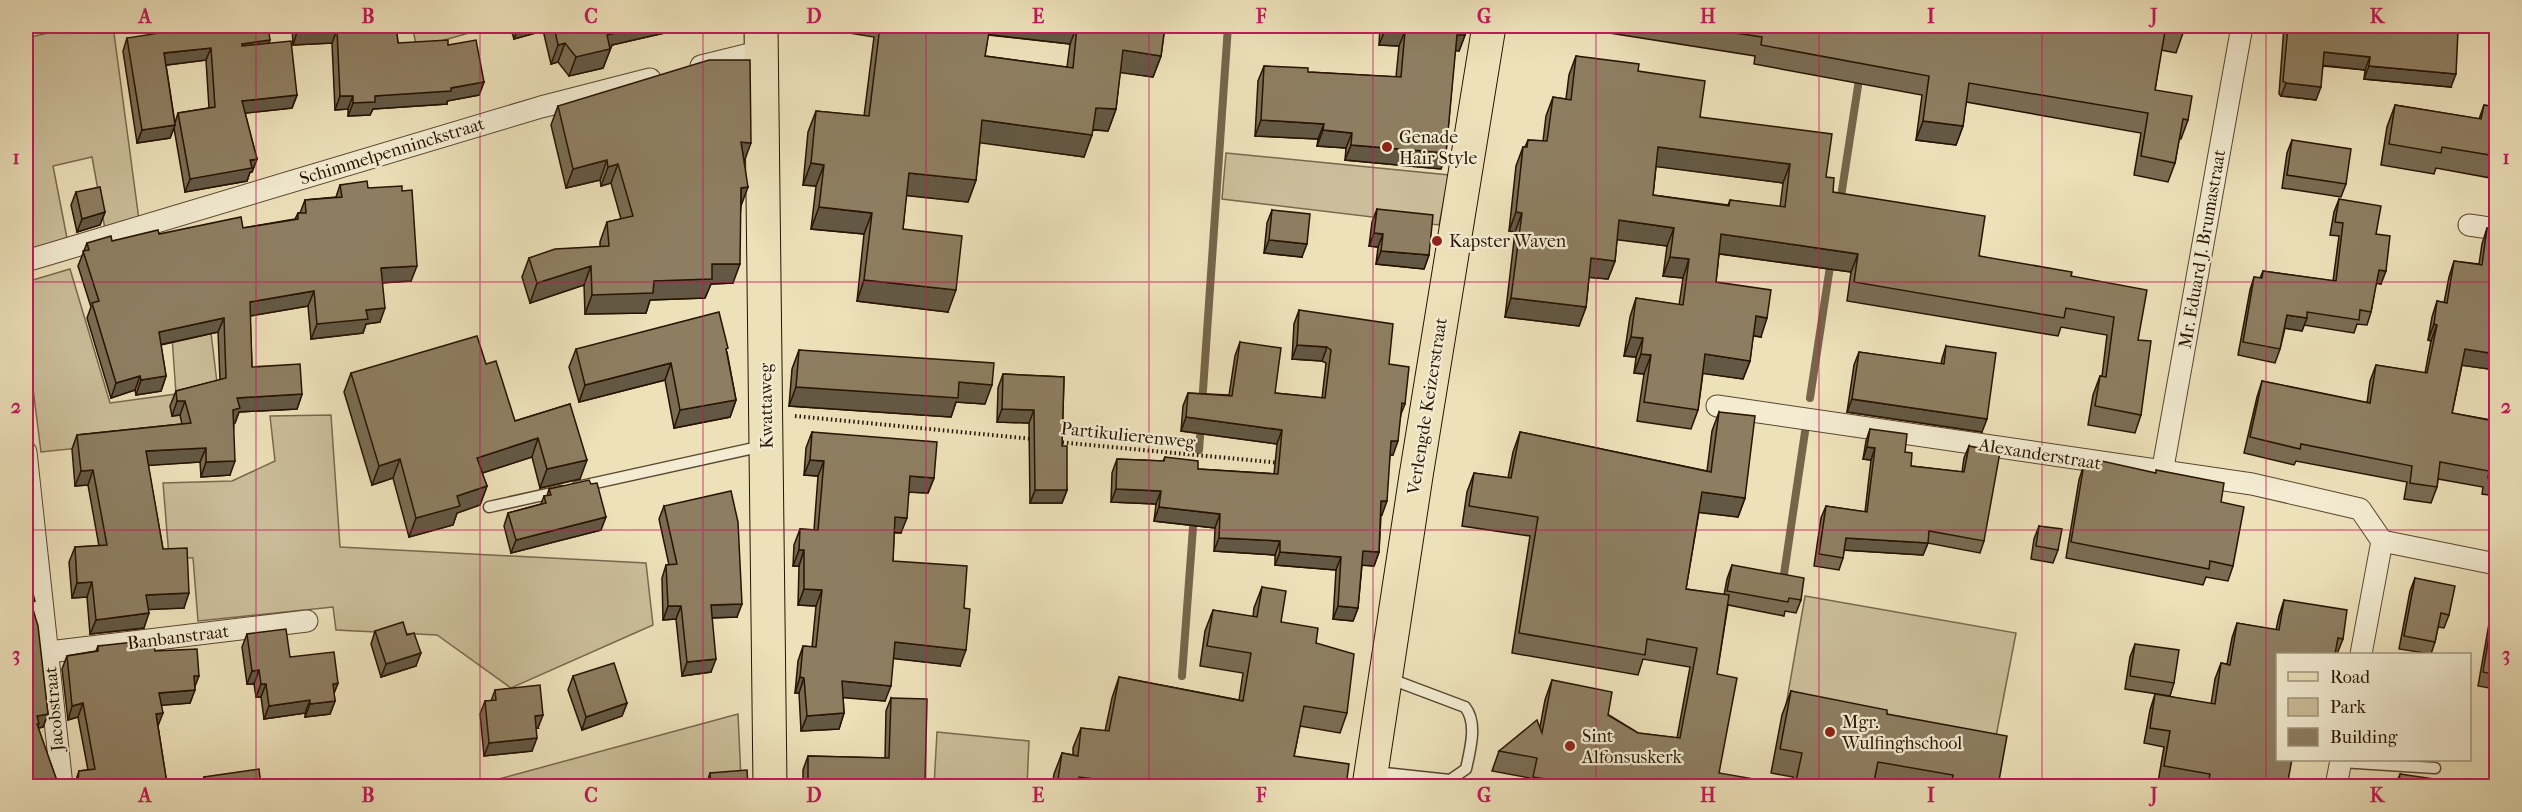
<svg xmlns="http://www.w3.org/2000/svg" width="2522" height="812" viewBox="0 0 2522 812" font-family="'IM FELL French Canon',serif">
	<rect width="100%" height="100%" fill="#ede1ba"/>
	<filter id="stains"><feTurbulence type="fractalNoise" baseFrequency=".00333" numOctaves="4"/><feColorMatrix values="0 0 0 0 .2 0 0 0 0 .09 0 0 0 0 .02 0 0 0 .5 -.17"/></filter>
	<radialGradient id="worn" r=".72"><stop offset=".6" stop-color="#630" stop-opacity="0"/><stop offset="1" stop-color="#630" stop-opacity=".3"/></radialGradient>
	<g fill="#cbbe9a" stroke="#79684d" stroke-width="1.5">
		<path d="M 79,26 L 113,26 L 139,220 L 105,229 L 92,157 L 53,166 L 67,238 L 28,250 L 26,240 L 26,38 Z"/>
		<path d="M 412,26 L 486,26 L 486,28 L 417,48 Z"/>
		<path d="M 1226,153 L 1449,175 L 1439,225 L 1222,199 Z"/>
		<path d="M 70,269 L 110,403 L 176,394 L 171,323 L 209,316 L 223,433 L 41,452 L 26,333 L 26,282 Z"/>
		<path d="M 331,415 L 340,547 L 646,563 L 653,625 L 511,688 L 437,635 L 336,630 L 333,607 L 198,621 L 193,558 L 169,557 L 163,483 L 232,481 L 275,461 L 270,416 Z"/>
		<path d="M 1805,596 L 2016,633 L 1993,752 L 1785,711 Z"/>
		<path d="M 738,714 L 741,779 L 693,781 L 693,786 L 473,786 Z"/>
		<path d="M 937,732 L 1029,741 L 1027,786 L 934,786 Z"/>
	</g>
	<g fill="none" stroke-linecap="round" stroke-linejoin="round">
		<g stroke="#76654a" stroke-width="8">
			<path d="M 1840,203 L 1860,73"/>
			<path d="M 1810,398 L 1831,260"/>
			<path d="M 1202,405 L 1228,26"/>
			<path d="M 1199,450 L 1201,424"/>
			<path d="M 1784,574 L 1805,432"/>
			<path d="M 1182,676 L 1194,514"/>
		</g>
		<g stroke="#58462e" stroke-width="13">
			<g id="service">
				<path d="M 577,487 L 763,446"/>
				<path d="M 489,507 L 561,491"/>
				<path d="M 2341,762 L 2435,768"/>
				<path d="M 1375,772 L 1450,780 L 1466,769 C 1470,750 1478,723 1465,707 L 1388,678"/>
			</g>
		</g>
		<g stroke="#58462e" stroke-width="23">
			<g id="minor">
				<path d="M 701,66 L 762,51"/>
				<path d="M 2469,225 L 2496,229"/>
				<path d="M 26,261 L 541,107 L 650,79"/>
				<path d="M 1717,406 L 2252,484 L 2360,509 L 2382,541"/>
				<path d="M 26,452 L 62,786"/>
				<path d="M 2162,473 L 2242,26"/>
				<path d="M 2382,541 L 2496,564"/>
				<path d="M 49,652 L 307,621"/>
				<path d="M 2361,654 L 2382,541"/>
				<path d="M 2336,786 L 2341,760"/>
			</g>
		</g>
		<g stroke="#271300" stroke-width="35">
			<g id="primary">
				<path d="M 761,26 L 770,786"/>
				<path d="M 1369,786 L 1416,476 L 1489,26"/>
			</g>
		</g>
		<g stroke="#271300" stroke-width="4" stroke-dasharray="1.5 3" stroke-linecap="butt">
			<path d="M 795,416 L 1033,439"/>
			<path d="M 1058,442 L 1281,463"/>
		</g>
		<use href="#service" stroke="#f3ecd2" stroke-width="10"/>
		<use href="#minor" stroke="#f3ecd2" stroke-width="21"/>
		<use href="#primary" stroke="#ede1ba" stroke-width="33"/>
	</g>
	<g fill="#7a6c53" stroke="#271300" stroke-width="1.5" fill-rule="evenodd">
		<path d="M 292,26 L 396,26 L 398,43 L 448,45 L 484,82 L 479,95 L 447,101 L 447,104 L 373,109 L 370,115 L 348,116 L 348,109 L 335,110 L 332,43 L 293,45 Z"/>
		<path d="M 510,26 L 538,26 L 536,33 L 514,39 Z"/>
		<path d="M 542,26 L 687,26 L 686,28 L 612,45 L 603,68 L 569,76 L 558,62 L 551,64 Z"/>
		<path d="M 806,26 L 1165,26 L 1161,56 L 1153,77 L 1120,72 L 1116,109 L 1108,131 L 1093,130 L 1084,157 L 980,142 L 976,180 L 968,202 L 906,195 L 903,229 L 948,312 L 857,301 L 864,234 L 811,229 L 816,186 L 803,185 L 808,132 L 816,111 L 864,116 L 874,37 ZM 988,35 L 1070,44 L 1067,67 L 985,56 Z"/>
		<path d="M 1380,26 L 1465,26 L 1465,35 L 1459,51 L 1455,50 L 1446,153 L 1441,169 L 1345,160 L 1346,148 L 1317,146 L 1318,139 L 1255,136 L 1258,81 L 1264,66 L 1308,72 L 1396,77 L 1399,46 L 1379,45 Z"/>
		<path d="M 1580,26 L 2184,26 L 2183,33 L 2176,53 L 2161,50 L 2155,90 L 2188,120 L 2181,139 L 2179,139 L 2175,163 L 2168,182 L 2134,175 L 2141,133 L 1966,102 L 1963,126 L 1956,145 L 1916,140 L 1922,95 L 1754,64 L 1755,56 L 1603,32 Z"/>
		<path d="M 2284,26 L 2404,26 L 2451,87 L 2364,79 L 2365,70 L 2323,66 L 2316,100 L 2281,96 L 2279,94 Z"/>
		<path d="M 127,38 L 269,43 L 297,95 L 292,108 L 245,113 L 257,159 L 252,172 L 250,172 L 247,181 L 185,192 L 174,128 L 170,138 L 137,143 L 123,51 ZM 206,60 L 209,108 L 178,113 L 175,123 L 166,65 Z"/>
		<path d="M 1576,56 L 1638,71 L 1700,117 L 1826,177 L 1833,192 L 1979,256 L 2071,276 L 2138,340 L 2141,415 L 2135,433 L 2088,425 L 2093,395 L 2100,376 L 2102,376 L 2107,335 L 2061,327 L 2058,336 L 1847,301 L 1851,272 L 1719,254 L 1716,282 L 1761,337 L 1753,336 L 1750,361 L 1743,379 L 1703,373 L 1698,410 L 1691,429 L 1637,421 L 1644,374 L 1634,373 L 1636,357 L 1624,356 L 1630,317 L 1636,298 L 1679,305 L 1683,278 L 1663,276 L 1667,246 L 1617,239 L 1615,261 L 1608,279 L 1589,277 L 1586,307 L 1579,326 L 1505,317 L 1515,232 L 1509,231 L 1516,166 L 1523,147 L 1525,147 L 1528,140 L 1543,141 L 1546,116 L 1553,97 L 1566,99 L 1569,75 ZM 1656,166 L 1783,183 L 1780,207 L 1730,200 L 1728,205 L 1653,195 Z"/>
		<path d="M 2395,105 L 2479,119 L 2484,105 L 2496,107 L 2496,179 L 2436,168 L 2434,174 L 2381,165 L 2387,127 Z"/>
		<path d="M 558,106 L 744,161 L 741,206 L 733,283 L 711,284 L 705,298 L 650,300 L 646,313 L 585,314 L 584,285 L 530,303 L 522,277 L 529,258 L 600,247 L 600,242 L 607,222 L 621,219 L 611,183 L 601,186 L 600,180 L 566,188 L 551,125 Z"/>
		<path d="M 2292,140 L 2346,184 L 2341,197 L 2282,188 L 2287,153 Z"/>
		<path d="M 340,185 L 368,188 L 411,281 L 382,283 L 380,322 L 366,324 L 363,333 L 311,339 L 308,306 L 250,316 L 252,367 L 302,394 L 297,409 L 239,412 L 235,423 L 234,423 L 230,475 L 201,477 L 200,462 L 148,465 L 163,549 L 184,608 L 148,609 L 144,628 L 90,634 L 87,597 L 72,598 L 69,562 L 75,547 L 99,546 L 88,485 L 75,486 L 72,449 L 77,435 L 182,424 L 180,415 L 172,416 L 170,406 L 176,391 L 220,380 L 218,332 L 161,345 L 166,376 L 161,391 L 136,395 L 135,390 L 111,398 L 87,318 L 91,307 L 78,266 L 87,243 L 112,241 L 159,234 L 243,228 L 295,219 L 298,213 L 300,213 L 305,200 L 336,197 Z"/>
		<path d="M 76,192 L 105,212 L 100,225 L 77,232 L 71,205 Z"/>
		<path d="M 2339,199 L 2376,234 L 2381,284 L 2376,283 L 2371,312 L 2367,325 L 2357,324 L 2354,333 L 2304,325 L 2302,331 L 2285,328 L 2280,349 L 2275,363 L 2238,355 L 2250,290 L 2254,277 L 2260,278 L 2263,271 L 2333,281 L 2339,236 L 2330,235 L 2334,212 Z"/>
		<path d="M 1377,209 L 1429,255 L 1424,269 L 1376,264 L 1378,247 L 1369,246 L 1372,222 Z"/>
		<path d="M 1272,210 L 1302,257 L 1264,253 L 1267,223 Z"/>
		<path d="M 2487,228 L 2496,370 L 2462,365 L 2452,413 L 2491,420 L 2494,402 L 2496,395 L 2496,496 L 2482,494 L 2483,487 L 2438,479 L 2437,487 L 2431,503 L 2404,499 L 2407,482 L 2296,461 L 2294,465 L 2244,453 L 2257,397 L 2262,381 L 2367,403 L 2370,381 L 2376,365 L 2425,373 L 2431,341 L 2428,340 L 2432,317 L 2437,301 L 2444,303 L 2449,277 L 2454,261 L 2479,264 L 2482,244 Z"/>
		<path d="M 1299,310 L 1389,364 L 1405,404 L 1401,414 L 1393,455 L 1390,455 L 1382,515 L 1381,515 L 1379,552 L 1374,566 L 1362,565 L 1358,608 L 1353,621 L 1333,619 L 1336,570 L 1275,565 L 1275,555 L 1214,551 L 1215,528 L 1154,521 L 1156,504 L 1111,502 L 1112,473 L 1117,459 L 1163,461 L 1165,457 L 1198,469 L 1274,474 L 1277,444 L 1181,431 L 1183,406 L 1188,393 L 1229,395 L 1235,356 L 1240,342 L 1275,393 L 1322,398 L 1326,363 L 1322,361 L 1292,359 L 1294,324 Z"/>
		<path d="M 1946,346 L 1982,432 L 1847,412 L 1854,365 L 1859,352 L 1941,364 L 1942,359 Z"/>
		<path d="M 576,349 L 727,352 L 736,400 L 730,417 L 674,428 L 665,380 L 579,402 L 569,367 Z"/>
		<path d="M 799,350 L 985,404 L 956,402 L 951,417 L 789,406 L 792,369 Z"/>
		<path d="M 486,364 L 515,421 L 570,404 L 580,479 L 540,488 L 532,457 L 482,473 L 487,486 L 480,505 L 457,513 L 453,525 L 409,537 L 393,478 L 372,485 L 344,392 L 351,373 Z"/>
		<path d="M 1003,374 L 1064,377 L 1062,446 L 1067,490 L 1062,503 L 1030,503 L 1029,423 L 997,422 L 998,388 Z"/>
		<path d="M 1719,412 L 1745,498 L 1738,517 L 1699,512 L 1686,589 L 1724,595 L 1727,579 L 1732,565 L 1801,600 L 1796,613 L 1785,611 L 1784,616 L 1728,605 L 1717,674 L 1719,773 L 1753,786 L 1528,786 L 1530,778 L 1492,771 L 1499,751 L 1540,727 L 1545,700 L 1552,680 L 1638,733 L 1677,738 L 1690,667 L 1643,659 L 1638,675 L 1512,653 L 1530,536 L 1462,526 L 1467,492 L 1474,473 L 1508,478 L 1513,452 L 1520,432 L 1707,471 L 1712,431 Z"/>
		<path d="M 1870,429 L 1905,452 L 1911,466 L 1962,472 L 1964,458 L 1969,446 L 1984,541 L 1980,553 L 1928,543 L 1923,555 L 1844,550 L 1843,558 L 1839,570 L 1814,566 L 1821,518 L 1826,506 L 1865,512 L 1871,460 L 1863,459 L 1866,441 Z"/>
		<path d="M 812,432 L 934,478 L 928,493 L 909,492 L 901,533 L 894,533 L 893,561 L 960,666 L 893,658 L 885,701 L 843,697 L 844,713 L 839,729 L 801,731 L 799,693 L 795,693 L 798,661 L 803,646 L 812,647 L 816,606 L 798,605 L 799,566 L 793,566 L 794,545 L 800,529 L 814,530 L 818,476 L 804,475 L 806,448 Z"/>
		<path d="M 2097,460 L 2221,502 L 2233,566 L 2228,581 L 2206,577 L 2203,585 L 2066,558 L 2079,480 L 2084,464 L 2095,466 Z"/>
		<path d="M 591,484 L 601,530 L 511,553 L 504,526 L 508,513 L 541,504 L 544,496 L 547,496 L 549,489 Z"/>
		<path d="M 664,506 L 737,617 L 712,618 L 711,672 L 682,676 L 676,619 L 663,620 L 662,578 L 666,565 L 669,565 L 659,519 Z"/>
		<path d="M 2039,526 L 2058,550 L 2053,563 L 2031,559 L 2034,539 Z"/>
		<path d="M 2415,578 L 2449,615 L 2444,628 L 2438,627 L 2435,642 L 2431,654 L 2399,649 L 2410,591 Z"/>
		<path d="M 1262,587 L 1281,622 L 1316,643 L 1347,713 L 1340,733 L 1300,726 L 1294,756 L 1346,786 L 1052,786 L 1054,774 L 1062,753 L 1073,755 L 1073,748 L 1081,728 L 1105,731 L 1112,698 L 1119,677 L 1239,700 L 1243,673 L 1200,666 L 1205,631 L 1213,610 L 1253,617 L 1254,608 Z"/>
		<path d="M 2496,594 L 2496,689 L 2478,686 L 2492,607 Z"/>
		<path d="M 2284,600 L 2343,639 L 2337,654 L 2277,654 L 2277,759 L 2287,786 L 2187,786 L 2158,782 L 2164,747 L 2144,743 L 2150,710 L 2155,694 L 2211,704 L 2215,679 L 2221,663 L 2227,664 L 2232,638 L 2237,623 L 2276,630 L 2279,616 Z"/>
		<path d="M 33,608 L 48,714 L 43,727 L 38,728 L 57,781 L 69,785 L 76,780 L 79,771 L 88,770 L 78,717 L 68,720 L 62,669 L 67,656 L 96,651 L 98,646 L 155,651 L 195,688 L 190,703 L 161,705 L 158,726 L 167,784 L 166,786 L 26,786 Z"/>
		<path d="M 375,631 L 407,635 L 416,666 L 381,677 L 371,644 Z"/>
		<path d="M 247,634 L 338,683 L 334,693 L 335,701 L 330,714 L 305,717 L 305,713 L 264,719 L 261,697 L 256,697 L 254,684 L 247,684 L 242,647 Z"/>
		<path d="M 2135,644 L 2174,683 L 2170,696 L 2125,689 L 2130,657 Z"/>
		<path d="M 573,676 L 627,703 L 622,716 L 582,730 L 568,690 Z"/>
		<path d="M 495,690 L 538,728 L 536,728 L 532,751 L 484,756 L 480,714 L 485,701 L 491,701 Z"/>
		<path d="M 1791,691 L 1887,714 L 1998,786 L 1791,786 L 1793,777 L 1771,773 L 1782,715 Z"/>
		<path d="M 891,698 L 924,786 L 803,786 L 803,770 L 808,756 L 885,758 L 886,711 Z"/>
		<path d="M 710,773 L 748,786 L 706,786 Z"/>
		<path d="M 2400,774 L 2454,786 L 2395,786 Z"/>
		<path d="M 204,777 L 261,786 L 200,786 Z"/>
	</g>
	<g fill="#635844" stroke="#271300" stroke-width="1.5">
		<path d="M 519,26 L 538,26 L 536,33 L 514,39 Z"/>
		<path d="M 621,26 L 687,26 L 686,28 L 612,45 L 603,68 L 569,76 L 576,57 L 607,35 L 615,27 Z"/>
		<path d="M 987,26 L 1077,26 L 1070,44 L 984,34 Z"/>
		<path d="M 337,30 L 332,43 L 293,45 L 297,32 Z"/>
		<path d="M 1385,30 L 1405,31 L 1399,46 L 1379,45 Z"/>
		<path d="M 1457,35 L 1465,35 L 1459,51 L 1451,50 Z"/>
		<path d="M 270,40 L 265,53 L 237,57 L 242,44 Z"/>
		<path d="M 565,43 L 558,62 L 551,64 L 558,45 Z"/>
		<path d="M 211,48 L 206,60 L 159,66 L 164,53 Z"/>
		<path d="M 1123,50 L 1161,56 L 1153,77 L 1115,72 Z"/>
		<path d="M 2324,52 L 2370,57 L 2365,70 L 2320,65 Z"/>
		<path d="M 2369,66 L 2456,74 L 2451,87 L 2364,79 Z"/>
		<path d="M 484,82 L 479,95 L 447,101 L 447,104 L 373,109 L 370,115 L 348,116 L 353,103 L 375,96 L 451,88 Z"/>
		<path d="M 2286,83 L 2321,87 L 2316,100 L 2281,96 Z"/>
		<path d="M 297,95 L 292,108 L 238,114 L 242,101 Z"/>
		<path d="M 340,96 L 353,96 L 348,109 L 335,110 Z"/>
		<path d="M 1096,108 L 1116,109 L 1108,131 L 1088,129 Z"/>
		<path d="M 982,120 L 1092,135 L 1084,157 L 974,142 Z"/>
		<path d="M 1261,120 L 1324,124 L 1318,139 L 1255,136 Z"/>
		<path d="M 1923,121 L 1963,126 L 1956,145 L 1916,140 Z"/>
		<path d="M 175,125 L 170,138 L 137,143 L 142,130 Z"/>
		<path d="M 1323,130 L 1352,133 L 1346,148 L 1317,146 Z"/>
		<path d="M 741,142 L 751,143 L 744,162 Z"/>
		<path d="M 1351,145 L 1446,153 L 1441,169 L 1345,160 Z"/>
		<path d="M 1658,147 L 1790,164 L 1783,183 L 1651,166 Z"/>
		<path d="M 257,159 L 252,172 L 250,172 L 247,181 L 185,192 L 190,179 Z"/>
		<path d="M 607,160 L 600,180 L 566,188 L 573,169 Z"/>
		<path d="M 811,163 L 824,165 L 816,186 L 803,185 Z"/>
		<path d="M 618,164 L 611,183 L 601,186 L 608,167 Z"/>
		<path d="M 909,173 L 976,180 L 968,202 L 901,195 Z"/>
		<path d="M 748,187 L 741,206 L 741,188 Z"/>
		<path d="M 819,207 L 872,213 L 864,234 L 811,229 Z"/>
		<path d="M 105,212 L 100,225 L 77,232 L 82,219 Z"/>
		<path d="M 1516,212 L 1522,213 L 1515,232 L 1509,231 Z"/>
		<path d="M 1619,220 L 1674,228 L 1667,246 L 1612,239 Z"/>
		<path d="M 1374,233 L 1383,234 L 1378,247 L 1369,246 Z"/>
		<path d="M 1721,234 L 1858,254 L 1851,272 L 1714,253 Z"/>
		<path d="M 1269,240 L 1307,244 L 1302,257 L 1264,253 Z"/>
		<path d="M 1381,251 L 1429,255 L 1424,269 L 1376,264 Z"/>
		<path d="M 1670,257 L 1689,259 L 1683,278 L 1663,276 Z"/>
		<path d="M 1591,258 L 1615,261 L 1608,279 L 1584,277 Z"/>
		<path d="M 712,264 L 740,264 L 733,283 L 711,284 L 705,298 L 650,300 L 646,313 L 585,314 L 592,295 L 654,281 Z"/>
		<path d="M 417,266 L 411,281 L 376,283 L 381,268 Z"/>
		<path d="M 591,266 L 584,285 L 530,303 L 537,283 Z"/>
		<path d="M 2379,270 L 2386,271 L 2381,284 L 2374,283 Z"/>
		<path d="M 864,280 L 956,290 L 948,312 L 857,301 Z"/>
		<path d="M 314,291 L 308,306 L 244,317 L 250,302 Z"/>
		<path d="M 1511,298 L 1586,307 L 1579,326 L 1505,317 Z"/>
		<path d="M 385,308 L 380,322 L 366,324 L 363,333 L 311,339 L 317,324 L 366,310 Z"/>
		<path d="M 2287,315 L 2307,318 L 2302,331 L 2283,328 Z"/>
		<path d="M 1756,316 L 1767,318 L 1761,337 L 1749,335 Z"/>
		<path d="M 224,318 L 218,332 L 154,346 L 159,332 Z"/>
		<path d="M 2434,324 L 2437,325 L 2431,341 L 2428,340 Z"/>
		<path d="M 1631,337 L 1643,338 L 1636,357 L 1624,356 Z"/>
		<path d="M 1297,345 L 1327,347 L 1322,361 L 1292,359 Z"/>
		<path d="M 2465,349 L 2496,354 L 2496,370 L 2459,365 Z"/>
		<path d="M 1641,354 L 1651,355 L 1644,374 L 1634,373 Z"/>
		<path d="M 1705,354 L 1750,361 L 1743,379 L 1699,373 Z"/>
		<path d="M 671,363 L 665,380 L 579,402 L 585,385 Z"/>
		<path d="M 140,376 L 135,390 L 111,398 L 116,383 Z"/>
		<path d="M 166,376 L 161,391 L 136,395 L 141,380 Z"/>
		<path d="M 959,382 L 992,385 L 985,404 L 956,402 L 951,417 L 789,406 L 796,387 Z"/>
		<path d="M 302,394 L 297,409 L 239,412 L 235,423 L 228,425 L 237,398 Z"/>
		<path d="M 1852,399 L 1987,419 L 1982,432 L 1847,412 Z"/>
		<path d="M 736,400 L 730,417 L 674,428 L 680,410 Z"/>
		<path d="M 177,401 L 185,401 L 180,415 L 172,416 Z"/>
		<path d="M 1002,409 L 1034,410 L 1029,423 L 997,422 Z"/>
		<path d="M 1186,417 L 1282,430 L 1277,444 L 1181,431 Z"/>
		<path d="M 538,438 L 532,457 L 470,477 L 477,458 Z"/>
		<path d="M 1391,441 L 1398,441 L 1393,455 L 1386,454 Z"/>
		<path d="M 1867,447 L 1875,448 L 1871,460 L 1863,459 Z"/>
		<path d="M 206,448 L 200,462 L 141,466 L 146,451 Z"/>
		<path d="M 400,459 L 393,478 L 372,485 L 379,466 Z"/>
		<path d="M 587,460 L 580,479 L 540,488 L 547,469 Z"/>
		<path d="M 810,460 L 824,461 L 818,476 L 804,475 Z"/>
		<path d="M 235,461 L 230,475 L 201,477 L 206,462 Z"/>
		<path d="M 93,470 L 88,485 L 75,486 L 81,471 Z"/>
		<path d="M 910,476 L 934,478 L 928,493 L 905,492 Z"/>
		<path d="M 487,486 L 480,505 L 457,513 L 453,525 L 409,537 L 416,518 L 457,496 Z"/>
		<path d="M 1116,489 L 1161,491 L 1156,504 L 1111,502 Z"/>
		<path d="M 1035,490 L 1067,490 L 1062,503 L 1030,503 Z"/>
		<path d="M 1702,492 L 1745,498 L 1738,517 L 1695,512 Z"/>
		<path d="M 1381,501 L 1387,501 L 1382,515 L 1376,514 Z"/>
		<path d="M 1159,507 L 1220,514 L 1215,528 L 1154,521 Z"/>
		<path d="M 606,517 L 601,530 L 511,553 L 516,540 Z"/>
		<path d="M 895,517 L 907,518 L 901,533 L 889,532 Z"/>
		<path d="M 1219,538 L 1280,541 L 1275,555 L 1214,551 Z"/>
		<path d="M 1846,538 L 1928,543 L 1923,555 L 1842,550 Z"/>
		<path d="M 799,550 L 804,550 L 799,566 L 793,566 Z"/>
		<path d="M 1363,551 L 1379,552 L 1374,566 L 1358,565 Z"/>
		<path d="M 1280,552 L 1341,557 L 1336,570 L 1275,565 Z"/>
		<path d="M 92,582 L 87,597 L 72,598 L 77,583 Z"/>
		<path d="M 804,589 L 822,590 L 816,606 L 798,605 Z"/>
		<path d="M 189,593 L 184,608 L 140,610 L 146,595 Z"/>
		<path d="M 742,604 L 737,617 L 706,618 L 711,605 Z"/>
		<path d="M 668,606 L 681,606 L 676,619 L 663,620 Z"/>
		<path d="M 1338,606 L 1358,608 L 1353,621 L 1333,619 Z"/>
		<path d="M 149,613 L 144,628 L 90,634 L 96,620 Z"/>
		<path d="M 895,642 L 966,650 L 960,666 L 889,658 Z"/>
		<path d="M 421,653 L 416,666 L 381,677 L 386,664 Z"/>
		<path d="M 716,659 L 711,672 L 682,676 L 687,662 Z"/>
		<path d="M 259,670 L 254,684 L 247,684 L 252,671 Z"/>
		<path d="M 194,676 L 199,676 L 194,689 Z"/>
		<path d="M 800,677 L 804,678 L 799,693 L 795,693 Z"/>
		<path d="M 842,681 L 891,686 L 885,701 L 836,697 Z"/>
		<path d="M 338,683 L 333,696 L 333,684 Z"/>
		<path d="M 261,684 L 266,684 L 261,697 L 256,697 Z"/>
		<path d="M 195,690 L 190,703 L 154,706 L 159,693 Z"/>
		<path d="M 310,700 L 305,713 L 264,719 L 269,706 Z"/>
		<path d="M 335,701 L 330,714 L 305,717 L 310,704 Z"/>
		<path d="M 83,703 L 78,717 L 68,720 L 72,706 Z"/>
		<path d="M 627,703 L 622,716 L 582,730 L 586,717 Z"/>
		<path d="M 163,713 L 158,726 L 156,714 Z"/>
		<path d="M 844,713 L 839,729 L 801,731 L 807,716 Z"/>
		<path d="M 48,714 L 43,727 L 38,728 L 37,716 Z"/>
		<path d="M 543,715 L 538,728 L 530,729 L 535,716 Z"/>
		<path d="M 537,738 L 532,751 L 484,756 L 489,743 Z"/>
		<path d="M 1079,777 L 1153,786 L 1076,786 Z"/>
		<path d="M 885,781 L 925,783 L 924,786 L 883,786 Z"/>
		<path d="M 167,784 L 166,786 L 148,786 Z"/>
	</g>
	<g fill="#8e7e61" stroke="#271300" stroke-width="1.5" fill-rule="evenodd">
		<path d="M 236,26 L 268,26 L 270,40 L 242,44 L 242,46 L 291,41 L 297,95 L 242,101 L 257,159 L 250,160 L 252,168 L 190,179 L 178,113 L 215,107 L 211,48 L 164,53 L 175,125 L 142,130 L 127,38 L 191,28 Z"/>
		<path d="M 297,26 L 396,26 L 398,43 L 448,40 L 448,45 L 476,40 L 484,82 L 451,88 L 451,91 L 375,96 L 375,102 L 353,103 L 353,96 L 340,96 L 337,30 L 297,32 Z"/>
		<path d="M 554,26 L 621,26 L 615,27 L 616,33 L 607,35 L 610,49 L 576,57 L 565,43 L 558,45 Z"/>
		<path d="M 880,26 L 990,26 L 985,56 L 1073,68 L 1077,26 L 1165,26 L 1161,56 L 1123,50 L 1116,109 L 1096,108 L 1092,135 L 982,120 L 976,180 L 909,173 L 903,229 L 962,236 L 956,290 L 864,280 L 872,213 L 819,207 L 824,165 L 811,163 L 816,111 L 869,116 Z"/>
		<path d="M 1385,26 L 1465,26 L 1465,35 L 1457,35 L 1446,153 L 1351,145 L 1352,133 L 1323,130 L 1324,124 L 1261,120 L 1264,66 L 1308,68 L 1308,72 L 1401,77 L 1405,31 L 1385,30 Z"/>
		<path d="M 1688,26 L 2184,26 L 2183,33 L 2165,31 L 2155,90 L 2192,96 L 2188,120 L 2183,119 L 2175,163 L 2141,156 L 2148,113 L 1969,83 L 1963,126 L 1923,121 L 1929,76 L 1761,45 L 1762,37 Z"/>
		<path d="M 2288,26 L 2404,26 L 2458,31 L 2456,74 L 2369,66 L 2370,57 L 2324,52 L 2321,87 L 2286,83 L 2283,81 Z"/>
		<path d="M 1576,56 L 1639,64 L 1638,71 L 1705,81 L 1700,117 L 1832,134 L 1826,177 L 1834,178 L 1833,192 L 1985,216 L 1979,256 L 2072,272 L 2071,276 L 2147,290 L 2138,340 L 2151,341 L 2141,415 L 2095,406 L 2100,376 L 2106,377 L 2114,317 L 2066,308 L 2064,318 L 1854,282 L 1858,254 L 1721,234 L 1716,282 L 1771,290 L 1767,318 L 1756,316 L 1750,361 L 1705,354 L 1698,410 L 1644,402 L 1651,355 L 1641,354 L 1643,338 L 1631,337 L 1636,298 L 1683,305 L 1689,259 L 1670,257 L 1674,228 L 1619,220 L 1615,261 L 1591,258 L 1586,307 L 1511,298 L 1522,213 L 1516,212 L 1523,147 L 1527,147 L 1528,140 L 1547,141 L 1553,97 L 1571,100 ZM 1658,147 L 1790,164 L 1785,207 L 1730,200 L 1729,206 L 1653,195 Z"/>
		<path d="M 709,60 L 750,60 L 751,143 L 741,142 L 748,187 L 741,188 L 740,264 L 712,264 L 712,279 L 654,281 L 653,293 L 592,295 L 591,266 L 537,283 L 529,258 L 555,249 L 609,246 L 607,222 L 633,216 L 618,164 L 608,167 L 607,160 L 573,169 L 558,106 Z"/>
		<path d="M 2395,105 L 2481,119 L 2484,105 L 2496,107 L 2496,156 L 2442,147 L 2441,153 L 2389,144 Z"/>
		<path d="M 2292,140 L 2351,149 L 2346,184 L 2287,175 Z"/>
		<path d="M 367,181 L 368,188 L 402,186 L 402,191 L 412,190 L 417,266 L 381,268 L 385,308 L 366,310 L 368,319 L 317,324 L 314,291 L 250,302 L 252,367 L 300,364 L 302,394 L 237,398 L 240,408 L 233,410 L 235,461 L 206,462 L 206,448 L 146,451 L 163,549 L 187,548 L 189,593 L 146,595 L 149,613 L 96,620 L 92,582 L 77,583 L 75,547 L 107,545 L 93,470 L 81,471 L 77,435 L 191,423 L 185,401 L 177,401 L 176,391 L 226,378 L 224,318 L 159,332 L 166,376 L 141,380 L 140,376 L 116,383 L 92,303 L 99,301 L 83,251 L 89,250 L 87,243 L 111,236 L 112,241 L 158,230 L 159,234 L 241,217 L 243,228 L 298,219 L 298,213 L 306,213 L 305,200 L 342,197 L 340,185 Z"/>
		<path d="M 100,187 L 105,212 L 82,219 L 76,192 Z"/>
		<path d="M 2339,199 L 2381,206 L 2376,234 L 2390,236 L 2386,271 L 2379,270 L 2371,312 L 2360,310 L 2359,320 L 2307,312 L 2307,318 L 2287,315 L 2280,349 L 2243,342 L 2254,277 L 2262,278 L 2263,271 L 2336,281 L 2343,223 L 2335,222 Z"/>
		<path d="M 1377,209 L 1433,215 L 1429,255 L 1381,251 L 1383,234 L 1374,233 Z"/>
		<path d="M 1272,210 L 1310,214 L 1307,244 L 1269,240 Z"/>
		<path d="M 2487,228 L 2496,230 L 2496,354 L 2465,349 L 2452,413 L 2494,421 L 2496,404 L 2496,479 L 2488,478 L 2489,471 L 2440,462 L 2437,487 L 2410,483 L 2412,466 L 2301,444 L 2300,449 L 2250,437 L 2262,381 L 2370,403 L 2376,365 L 2427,373 L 2437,325 L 2434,324 L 2437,301 L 2447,303 L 2454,261 L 2482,265 Z"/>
		<path d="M 1299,310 L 1393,324 L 1389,364 L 1409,367 L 1405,404 L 1402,403 L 1398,441 L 1391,441 L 1387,501 L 1381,501 L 1379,552 L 1363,551 L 1358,608 L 1338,606 L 1341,557 L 1280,552 L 1280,541 L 1219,538 L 1220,514 L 1159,507 L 1161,491 L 1116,489 L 1117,459 L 1164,461 L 1165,457 L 1198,461 L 1198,469 L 1278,474 L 1282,430 L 1186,417 L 1188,393 L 1232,396 L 1240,342 L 1281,348 L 1275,393 L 1325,398 L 1331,350 L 1327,347 L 1297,345 Z"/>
		<path d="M 719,312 L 728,348 L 726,349 L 736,400 L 680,410 L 671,363 L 585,385 L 576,349 Z"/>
		<path d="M 477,336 L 486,364 L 496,361 L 515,421 L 570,404 L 587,460 L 547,469 L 538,438 L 477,458 L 487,486 L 457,496 L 460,506 L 416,518 L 400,459 L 379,466 L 351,373 Z"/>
		<path d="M 1946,346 L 1996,353 L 1987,419 L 1852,399 L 1859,352 L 1944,364 Z"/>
		<path d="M 799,350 L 994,363 L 992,385 L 959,382 L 958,398 L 796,387 Z"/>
		<path d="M 1003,374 L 1064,377 L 1062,446 L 1067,446 L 1067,490 L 1035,490 L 1034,410 L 1002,409 Z"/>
		<path d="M 1719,412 L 1755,416 L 1745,498 L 1702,492 L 1686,589 L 1729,595 L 1717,674 L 1737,678 L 1719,773 L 1754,779 L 1753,786 L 1589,786 L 1533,777 L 1537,758 L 1499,751 L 1537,720 L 1542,733 L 1552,680 L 1612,692 L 1608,715 L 1638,733 L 1680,738 L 1697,648 L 1647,639 L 1645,655 L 1519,633 L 1538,517 L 1469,506 L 1474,473 L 1511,478 L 1520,432 L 1711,472 Z"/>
		<path d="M 1870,429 L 1907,434 L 1905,452 L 1912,453 L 1911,466 L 1964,472 L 1969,446 L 2000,452 L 1984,541 L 1929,531 L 1928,543 L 1846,538 L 1843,558 L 1819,554 L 1826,506 L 1867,512 L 1875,448 L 1867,447 Z"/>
		<path d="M 812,432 L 937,442 L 934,478 L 910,476 L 907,518 L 895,517 L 893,561 L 967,566 L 964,608 L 970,609 L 966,650 L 895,642 L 891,686 L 842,681 L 844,713 L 807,716 L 804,678 L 800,677 L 803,646 L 816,647 L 822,590 L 804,589 L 804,550 L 799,550 L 800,529 L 818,530 L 824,461 L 810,460 Z"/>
		<path d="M 2097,460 L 2156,473 L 2156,470 L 2224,483 L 2221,502 L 2244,507 L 2233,566 L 2210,561 L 2209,569 L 2071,542 L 2084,464 L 2096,466 Z"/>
		<path d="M 589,480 L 591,484 L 597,483 L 606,517 L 516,540 L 508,513 L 546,503 L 544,496 L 551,495 L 549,489 Z"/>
		<path d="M 731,491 L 738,522 L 742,604 L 711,605 L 716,659 L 687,662 L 681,606 L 668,606 L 666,565 L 677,564 L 664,506 Z"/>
		<path d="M 2039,526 L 2062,529 L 2058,550 L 2036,546 Z"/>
		<path d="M 1732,565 L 1804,578 L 1801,600 L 1789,598 L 1788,602 L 1727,591 Z"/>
		<path d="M 26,568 L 35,601 L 31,603 L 38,626 L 48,714 L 37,716 L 39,724 L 37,724 L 57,781 L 69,785 L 78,779 L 79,771 L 95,769 L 83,703 L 72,706 L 67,656 L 98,651 L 98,646 L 153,640 L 155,651 L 197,649 L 199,676 L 194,676 L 195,690 L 159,693 L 163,713 L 156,714 L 167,784 L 148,786 L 26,786 Z"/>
		<path d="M 2415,578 L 2455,586 L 2449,615 L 2441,613 L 2435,642 L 2404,636 Z"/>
		<path d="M 1262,587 L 1286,591 L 1281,622 L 1318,628 L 1316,643 L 1354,654 L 1347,713 L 1304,706 L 1294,756 L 1349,764 L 1346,786 L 1153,786 L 1079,777 L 1078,786 L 1057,786 L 1062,753 L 1078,756 L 1081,728 L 1109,731 L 1119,677 L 1243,701 L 1251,653 L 1207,646 L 1213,610 L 1257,617 Z"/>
		<path d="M 2496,594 L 2496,675 L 2483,672 Z"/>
		<path d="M 2284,600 L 2347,610 L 2343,639 L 2338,638 L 2335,654 L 2277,654 L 2277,759 L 2292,759 L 2287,786 L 2216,786 L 2208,785 L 2210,774 L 2164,766 L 2170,731 L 2150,728 L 2155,694 L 2215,704 L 2221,663 L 2230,665 L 2237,623 L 2279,630 Z"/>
		<path d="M 403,622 L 407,635 L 414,633 L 421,653 L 386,664 L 375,631 Z"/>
		<path d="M 286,629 L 290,657 L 334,652 L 338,683 L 333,684 L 335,701 L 310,704 L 310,700 L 269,706 L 266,684 L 261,684 L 259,670 L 252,671 L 247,634 Z"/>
		<path d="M 2135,644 L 2179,650 L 2174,683 L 2130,676 Z"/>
		<path d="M 614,663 L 627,703 L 586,717 L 573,676 Z"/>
		<path d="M 540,685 L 543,715 L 535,716 L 537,738 L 489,743 L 485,701 L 496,700 L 495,690 Z"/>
		<path d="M 1791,691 L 1887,710 L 1887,714 L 2007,736 L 1998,786 L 1951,786 L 1953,775 L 1878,762 L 1873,786 L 1795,786 L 1802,753 L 1780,749 Z"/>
		<path d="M 891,698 L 927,699 L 925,783 L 885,781 L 884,786 L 808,786 L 808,756 L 889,758 Z"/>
		<path d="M 259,769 L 261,786 L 205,786 L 204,777 Z"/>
		<path d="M 747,770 L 748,786 L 711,786 L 710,773 Z"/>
		<path d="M 2400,774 L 2454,782 L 2454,786 L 2398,786 Z"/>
	</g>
	<path fill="none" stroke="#c2185b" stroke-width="1.5" stroke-opacity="0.55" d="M 256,26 L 256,786M 480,26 L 480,786M 703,26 L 703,786M 926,26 L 926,786M 1149,26 L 1149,786M 1373,26 L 1373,786M 1596,26 L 1596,786M 1819,26 L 1819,786M 2042,26 L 2042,786M 2266,26 L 2266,786M 26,282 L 2496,282M 26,530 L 2496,530"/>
	<g fill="#8f2418" stroke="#f3ecd2" stroke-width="2">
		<circle cx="1387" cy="147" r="6"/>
		<circle cx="1437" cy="241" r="6"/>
		<circle cx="1830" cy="732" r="6"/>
		<circle cx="1570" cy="746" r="6"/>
	</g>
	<g text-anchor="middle" stroke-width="4.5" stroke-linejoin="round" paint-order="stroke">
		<g font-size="18" fill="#271300" stroke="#f3ecd2" text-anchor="start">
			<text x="1399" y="143">Genade<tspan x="1399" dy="21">Hair Style</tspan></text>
			<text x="1449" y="247">Kapster Waven</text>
			<text x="1842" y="728">Mgr.<tspan x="1842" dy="21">Wulfinghschool</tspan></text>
			<text x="1582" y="742">Sint<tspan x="1582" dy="21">Alfonsuskerk</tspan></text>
		</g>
		<g font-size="18" fill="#271300" stroke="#f3ecd2">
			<text transform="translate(392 151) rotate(-17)" y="6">Schimmelpenninckstraat</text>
			<text transform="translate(2202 249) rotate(-80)" y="6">Mr. Eduard J. Brumastraat</text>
			<text transform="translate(766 406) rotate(-91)" y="6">Kwattaweg</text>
			<text transform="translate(1427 406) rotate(-81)" y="6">Verlengde Keizerstraat</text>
			<text transform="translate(1128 435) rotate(6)" y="6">Partikulierenweg</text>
			<text transform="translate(2040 454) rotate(9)" y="6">Alexanderstraat</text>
			<text transform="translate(178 637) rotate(-7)" y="6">Banbanstraat</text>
			<text transform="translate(54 709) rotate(-95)" y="6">Jacobstraat</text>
		</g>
	</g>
	<rect width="2522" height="812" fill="none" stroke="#ede1ba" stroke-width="66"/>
	<rect x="2276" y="653" width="195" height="108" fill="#f3ecd2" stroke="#a1957e" stroke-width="1.5"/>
	<rect x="2288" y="672" width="30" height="9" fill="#ede1ba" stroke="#a1957e" stroke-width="1.5"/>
	<text x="2330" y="683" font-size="18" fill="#271300">Road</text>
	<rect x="2288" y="698" width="30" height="18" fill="#cbbe9a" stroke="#a1957e" stroke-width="1.5"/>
	<text x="2330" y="713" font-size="18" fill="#271300">Park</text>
	<rect x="2288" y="728" width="30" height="18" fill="#8e7e61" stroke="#a1957e" stroke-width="1.5"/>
	<text x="2330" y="743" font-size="18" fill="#271300">Building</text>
	<rect x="33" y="33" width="2456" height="746" fill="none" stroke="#c2185b" stroke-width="2"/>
	<g font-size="20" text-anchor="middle" font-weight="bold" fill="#c2185b">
		<text x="145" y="23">A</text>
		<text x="368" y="23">B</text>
		<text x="591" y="23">C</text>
		<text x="814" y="23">D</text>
		<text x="1038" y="23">E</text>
		<text x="1261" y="23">F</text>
		<text x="1484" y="23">G</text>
		<text x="1708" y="23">H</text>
		<text x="1931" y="23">I</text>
		<text x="2154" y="23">J</text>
		<text x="2377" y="23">K</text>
		<text x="16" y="164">1</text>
		<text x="2506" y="164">1</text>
		<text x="16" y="413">2</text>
		<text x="2506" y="413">2</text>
		<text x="16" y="661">3</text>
		<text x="2506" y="661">3</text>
		<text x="145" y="802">A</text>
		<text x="368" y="802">B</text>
		<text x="591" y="802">C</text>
		<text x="814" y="802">D</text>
		<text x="1038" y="802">E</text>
		<text x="1261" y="802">F</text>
		<text x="1484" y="802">G</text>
		<text x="1708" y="802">H</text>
		<text x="1931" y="802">I</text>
		<text x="2154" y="802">J</text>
		<text x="2377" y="802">K</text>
	</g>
	<rect width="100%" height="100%" filter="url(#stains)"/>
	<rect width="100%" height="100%" fill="url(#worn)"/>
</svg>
